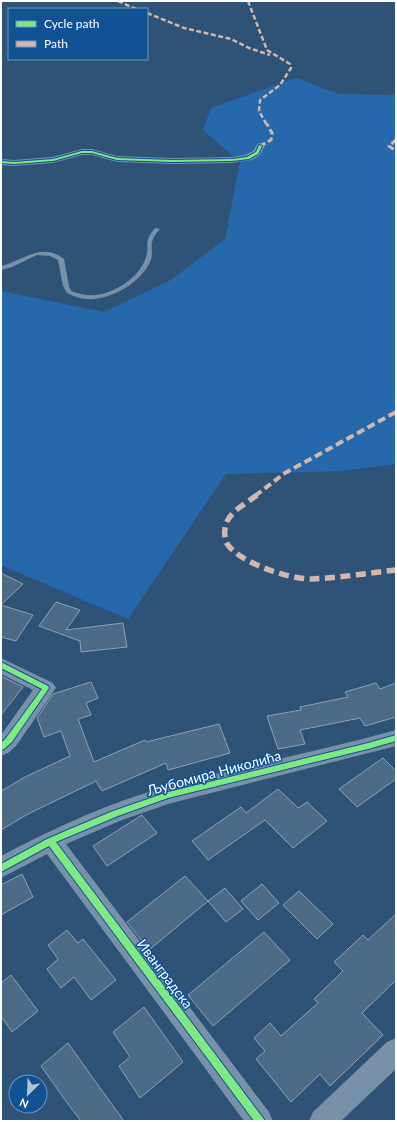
<svg xmlns="http://www.w3.org/2000/svg" width="397" height="1122" viewBox="0 0 397 1122" font-family="Lato,sans-serif">
	<rect width="100%" height="100%" fill="#2f5377"/>
	<path fill="#2569ac" d="M 296,78 L 339,94 L 396,95 L 396,464 L 343,471 L 226,474 L 128,619 L 3,566 L 1,567 L 1,291 L 104,312 L 171,280 L 225,239 L 240,162 L 203,130 L 211,108 Z"/>
	<g fill="#4d6a86" stroke="#8ca2b7">
		<path d="M 1,573 L 23,584 L 1,605 L 33,615 L 16,641 L 1,637 Z"/>
		<path d="M 56,602 L 80,610 L 66,630 L 123,623 L 127,647 L 81,652 L 80,641 L 39,626 Z"/>
		<path d="M 1,676 L 23,687 L 1,715 Z"/>
		<path d="M 91,682 L 98,698 L 86,703 L 91,715 L 78,719 L 94,762 L 145,740 L 146,742 L 219,724 L 230,753 L 168,770 L 166,763 L 102,791 L 96,781 L 28,814 L 1,830 L 1,791 L 25,777 L 70,756 L 61,731 L 44,737 L 37,718 L 53,694 Z"/>
		<path d="M 376,683 L 380,689 L 396,683 L 396,717 L 365,726 L 360,718 L 300,730 L 305,744 L 278,749 L 267,716 L 301,710 L 300,707 L 348,697 L 345,692 Z"/>
		<path d="M 383,758 L 396,771 L 396,779 L 357,807 L 339,789 Z"/>
		<path d="M 278,789 L 298,808 L 307,802 L 327,821 L 293,848 L 265,820 L 208,860 L 192,841 L 241,807 L 246,813 Z"/>
		<path d="M 142,815 L 157,833 L 107,866 L 93,846 Z"/>
		<path d="M 22,874 L 33,897 L 1,915 L 1,885 Z"/>
		<path d="M 185,876 L 208,901 L 149,950 L 127,922 Z"/>
		<path d="M 262,884 L 279,903 L 258,920 L 241,901 Z"/>
		<path d="M 225,888 L 243,909 L 226,922 L 208,901 Z"/>
		<path d="M 299,891 L 333,924 L 317,939 L 283,905 Z"/>
		<path d="M 396,914 L 396,980 L 362,1013 L 383,1035 L 330,1086 L 320,1074 L 291,1102 L 256,1059 L 265,1051 L 254,1038 L 270,1023 L 281,1036 L 318,1003 L 314,999 L 343,971 L 334,962 L 363,935 L 368,940 Z"/>
		<path d="M 67,930 L 78,943 L 83,939 L 116,980 L 91,1000 L 74,977 L 61,988 L 47,969 L 58,959 L 48,945 Z"/>
		<path d="M 264,932 L 290,960 L 213,1026 L 188,995 Z"/>
		<path d="M 11,975 L 38,1011 L 12,1032 L 1,1016 L 1,983 Z"/>
		<path d="M 144,1007 L 183,1062 L 140,1098 L 119,1066 L 130,1057 L 113,1032 Z"/>
		<path d="M 68,1043 L 95,1081 L 124,1121 L 81,1121 L 68,1104 L 41,1066 Z"/>
	</g>
	<g fill="none" stroke-linecap="round" stroke-linejoin="round">
		<path fill="#7891a9" fill-rule="evenodd" d="M 155,228 L 160,229 C 156,233 153,237 152,242 C 151,248 153,254 151,260 C 142,281 116,297 94,299 C 85,300 75,297 67,293 L 63,286 L 58,260 L 50,256 L 37,255 L 12,267 L 1,270 L 1,266 C 24,261 40,241 64,259 L 69,286 L 71,291 C 79,294 87,296 96,295 C 115,293 138,278 145,260 C 151,246 142,243 155,228 Z"/>
		<g fill="#7891a9" fill-rule="evenodd">
			<path d="M 260,143 L 265,146 L 260,155 L 252,160 L 232,163 L 172,164 L 117,162 L 92,155 L 82,155 L 53,163 L 14,166 L 1,165 L 1,159 L 14,160 L 52,157 L 82,149 L 92,149 L 117,156 L 172,158 L 232,157 L 245,155 L 253,151 L 257,144 Z"/>
			<path d="M 1,658 L 53,683 L 56,688 L 16,746 L 8,753 L 1,756 L 1,735 L 33,690 L 1,674 Z"/>
			<path d="M 396,730 L 396,746 L 168,804 L 122,820 L 66,844 L 269,1112 L 273,1121 L 244,1121 L 47,854 L 1,878 L 1,856 C 54,828 110,802 169,786 C 244,765 321,751 396,730 Z"/>
			<path d="M 396,1038 L 396,1069 L 341,1121 L 309,1121 L 313,1112 L 387,1042 Z"/>
		</g>
		<g stroke="#d1b7ad" stroke-width="2.5" stroke-dasharray="5 2.5" stroke-linecap="butt">
			<path d="M 118,1 L 136,9"/>
			<path d="M 248,1 L 267,50 L 290,64 L 291,68 L 280,85 L 260,100 L 259,111 L 267,125"/>
			<path d="M 147,13 L 184,28 L 231,39 L 249,48 L 270,55"/>
		</g>
		<g stroke="#d1b7ad" stroke-width="3" stroke-dasharray="6 3" stroke-linecap="butt">
			<path d="M 396,140 L 389,146 L 396,151"/>
			<path d="M 260,146 L 271,140 L 272,133 L 267,124"/>
		</g>
		<path stroke="#d1b7ad" stroke-width="4" stroke-dasharray="8 4" stroke-linecap="butt" d="M 255,496 L 285,473 L 396,412"/>
		<path stroke="#d1b7ad" stroke-width="5.5" stroke-dasharray="10 5.5" stroke-linecap="butt" d="M 257,495 C 247,503 230,511 226,524 C 224,530 224,540 228,545 C 241,563 289,579 311,579 C 339,578 368,573 396,570"/>
		<g stroke="#115295" stroke-width="2">
			<g id="cycleway">
				<path d="M 259,145 L 262,146 L 258,154 L 249,159 L 232,161 L 172,162 L 117,160 L 92,153 L 82,153 L 53,161 L 14,164 L 1,163 L 1,161 L 14,162 L 53,159 L 82,151 L 92,151 L 117,158 L 172,160 L 232,159 L 247,157 L 256,152 Z"/>
				<path d="M 1,662 L 48,686 L 49,688 L 12,742 L 4,749 L 1,750 L 1,743 L 6,738 L 42,689 L 1,668 Z"/>
				<path d="M 396,735 L 396,741 L 368,749 L 168,798 L 118,816 L 56,842 L 263,1118 L 265,1121 L 254,1121 L 49,846 L 1,872 L 1,864 L 47,839 L 70,829 L 113,811 L 168,792 L 368,743 Z"/>
			</g>
		</g>
		<use href="#cycleway" fill="#7ce984" fill-rule="evenodd"/>
	</g>
	<g text-anchor="middle" stroke-width="3" stroke-linejoin="round" paint-order="stroke">
		<g font-size="14" fill="#fff" stroke="#115295">
			<text transform="translate(214 773) rotate(-15)" y="5">Љубомира Николића</text>
			<text transform="translate(165 974) rotate(53)" y="5">Иванградска</text>
		</g>
	</g>
	<rect width="397" height="1122" fill="none" stroke="#ffffff" stroke-width="4"/>
	<rect x="8" y="8" width="140" height="52" fill="#115295" stroke="#7097bf"/>
	<rect x="16" y="21" width="20" height="6" fill="#7ce984" stroke="#7097bf"/>
	<text x="44" y="28" font-size="12" fill="#ffffff">Cycle path</text>
	<rect x="16" y="41" width="20" height="6" fill="#d1b7ad" stroke="#7097bf"/>
	<text x="44" y="48" font-size="12" fill="#ffffff">Path</text>
	<g transform="translate(28 1094) rotate(204)"><circle r="19" fill="#115295" stroke="#7097bf"/>
	<path d="M0-3L7 15L0 10L-7 15Z" fill="#b6c3cf"/>
	<text y="-6" font-size="11" font-weight="bold" text-anchor="middle" fill="#ffffff">N</text>
	</g>
</svg>
